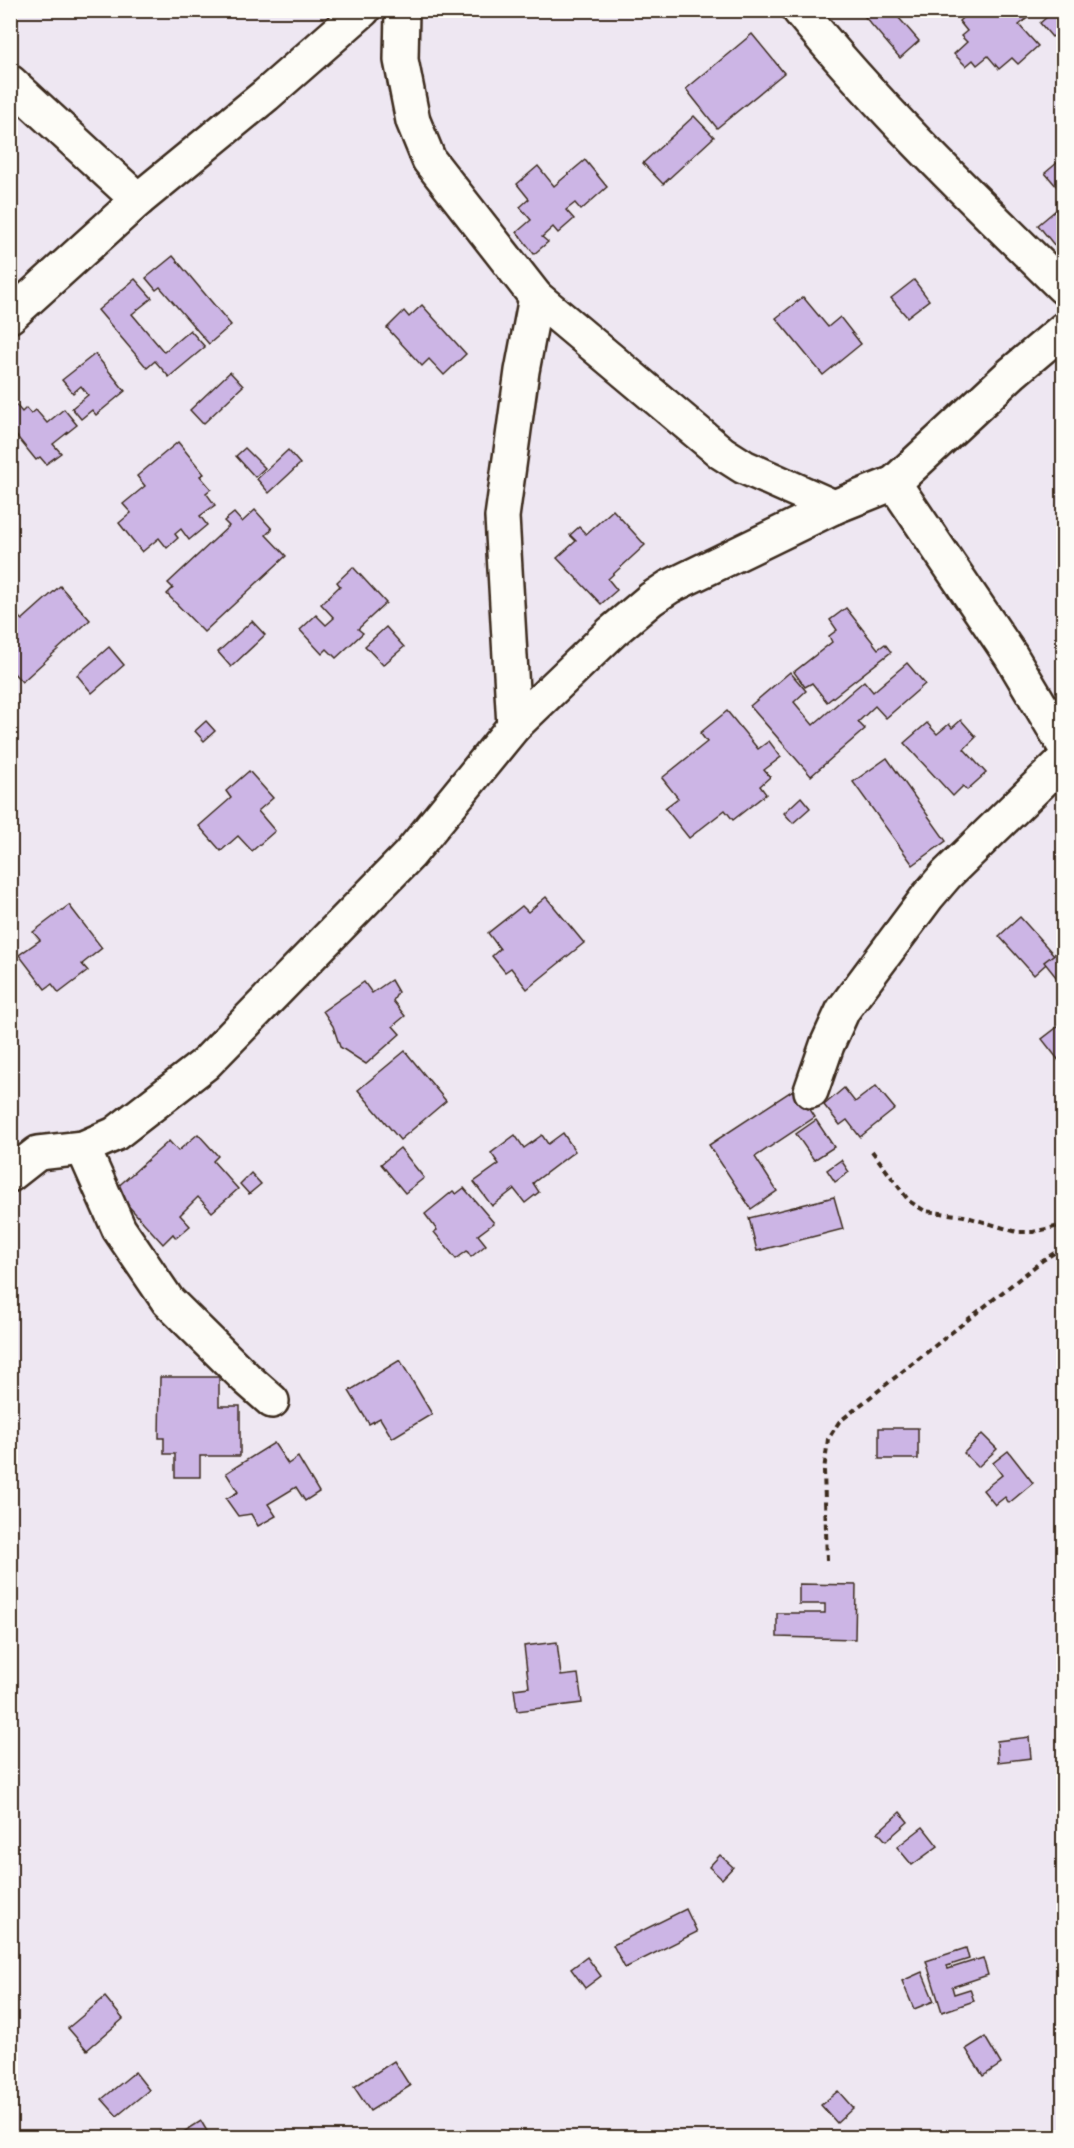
<svg xmlns="http://www.w3.org/2000/svg" width="1074" height="2148" viewBox="0 0 1074 2148" font-family="'Patrick Hand',sans-serif">
	<rect width="100%" height="100%" fill="#eee7f2"/>
	<filter id="ink" filterUnits="userSpaceOnUse"><feTurbulence type="fractalNoise" baseFrequency=".0167" numOctaves="2"/><feDisplacementMap in="SourceGraphic" scale="12" xChannelSelector="R" yChannelSelector="G"/><feConvolveMatrix kernelMatrix="1 2 1 2 8 2 1 2 1" color-interpolation-filters="sRGB"/></filter>
	<g filter="url(#ink)">
		<g fill="#ccb5e5" stroke="#3b2a1e" stroke-width="1.5">
			<path d="M 859,10 L 892,10 L 919,41 L 900,58 Z"/>
			<path d="M 971,10 L 1027,10 L 1031,15 L 1019,25 L 1038,46 L 1018,64 L 1012,58 L 999,69 L 988,56 L 977,65 L 973,60 L 966,66 L 954,54 L 967,42 L 961,36 L 967,31 L 959,21 Z"/>
			<path d="M 1055,10 L 1064,10 L 1064,28 L 1052,37 L 1040,23 Z"/>
			<path d="M 752,34 L 784,73 L 717,128 L 686,89 Z"/>
			<path d="M 694,116 L 714,137 L 663,184 L 643,163 Z"/>
			<path d="M 1064,157 L 1064,195 L 1045,173 Z"/>
			<path d="M 585,160 L 607,187 L 581,210 L 575,203 L 566,210 L 574,219 L 558,233 L 553,227 L 542,237 L 548,242 L 534,254 L 517,232 L 531,220 L 520,207 L 529,199 L 517,184 L 538,166 L 554,186 Z"/>
			<path d="M 1062,205 L 1064,239 L 1055,246 L 1038,225 Z"/>
			<path d="M 173,256 L 231,325 L 209,344 L 160,287 L 156,290 L 146,278 Z"/>
			<path d="M 135,279 L 152,298 L 132,314 L 164,352 L 190,330 L 205,347 L 169,377 L 155,361 L 147,368 L 98,310 Z"/>
			<path d="M 914,280 L 929,300 L 907,317 L 891,298 Z"/>
			<path d="M 803,297 L 828,327 L 840,317 L 861,344 L 823,375 L 776,318 Z"/>
			<path d="M 422,305 L 466,354 L 444,375 L 429,359 L 422,366 L 387,328 L 404,311 L 409,317 Z"/>
			<path d="M 95,354 L 125,391 L 96,415 L 92,410 L 81,419 L 72,408 L 88,395 L 81,386 L 73,393 L 62,380 Z"/>
			<path d="M 230,372 L 243,386 L 203,424 L 190,410 Z"/>
			<path d="M 15,404 L 22,412 L 26,408 L 31,414 L 36,410 L 47,423 L 64,409 L 77,425 L 53,444 L 61,453 L 46,464 L 40,457 L 36,460 L 10,428 L 10,420 L 12,418 L 10,408 Z"/>
			<path d="M 178,442 L 204,474 L 200,476 L 211,489 L 206,493 L 215,505 L 200,516 L 207,525 L 189,540 L 181,529 L 175,534 L 178,538 L 167,548 L 159,538 L 142,552 L 119,523 L 131,513 L 123,504 L 145,486 L 137,476 Z"/>
			<path d="M 245,448 L 265,468 L 255,477 L 236,456 Z"/>
			<path d="M 288,450 L 300,464 L 269,493 L 257,479 Z"/>
			<path d="M 255,510 L 272,529 L 266,535 L 286,556 L 204,632 L 167,594 L 173,588 L 168,583 L 229,526 L 224,521 L 234,513 L 242,522 Z"/>
			<path d="M 613,510 L 645,545 L 608,579 L 617,590 L 601,604 L 557,558 L 576,541 L 570,535 L 579,527 L 586,534 Z"/>
			<path d="M 353,567 L 386,603 L 358,629 L 363,633 L 336,658 L 327,649 L 322,654 L 300,630 L 316,615 L 326,625 L 334,618 L 321,604 L 340,586 L 337,582 Z"/>
			<path d="M 60,586 L 90,620 L 22,682 L 10,669 L 10,609 L 22,620 Z"/>
			<path d="M 846,608 L 878,649 L 885,644 L 891,652 L 827,702 L 812,683 L 805,687 L 794,672 L 832,642 L 829,636 L 837,630 L 830,620 Z"/>
			<path d="M 252,621 L 265,635 L 231,667 L 218,652 Z"/>
			<path d="M 386,627 L 404,647 L 383,665 L 365,646 Z"/>
			<path d="M 109,647 L 124,665 L 92,693 L 77,675 Z"/>
			<path d="M 907,663 L 925,684 L 886,718 L 875,706 L 858,722 L 865,729 L 811,776 L 750,706 L 790,672 L 806,691 L 794,702 L 813,725 L 864,681 L 873,692 Z"/>
			<path d="M 727,711 L 758,749 L 769,741 L 781,757 L 764,770 L 770,777 L 760,786 L 766,794 L 733,820 L 725,810 L 689,838 L 665,808 L 678,798 L 662,778 L 707,742 L 700,733 Z"/>
			<path d="M 961,720 L 976,737 L 964,749 L 986,773 L 967,790 L 963,786 L 953,796 L 904,743 L 927,723 L 937,734 L 949,724 L 952,728 Z"/>
			<path d="M 206,721 L 215,731 L 204,741 L 195,731 Z"/>
			<path d="M 887,758 L 946,841 L 913,865 L 853,782 Z"/>
			<path d="M 249,771 L 273,798 L 258,811 L 275,831 L 252,851 L 238,836 L 221,851 L 199,826 L 231,798 L 226,791 Z"/>
			<path d="M 801,797 L 810,808 L 793,823 L 784,813 Z"/>
			<path d="M 546,897 L 584,943 L 527,989 L 511,968 L 505,972 L 492,956 L 500,949 L 488,933 L 522,906 L 528,912 Z"/>
			<path d="M 69,905 L 102,948 L 82,964 L 88,971 L 59,993 L 52,984 L 45,989 L 19,955 L 40,940 L 33,932 Z"/>
			<path d="M 1020,917 L 1055,956 L 1034,975 L 999,936 Z"/>
			<path d="M 1064,947 L 1064,987 L 1044,962 Z"/>
			<path d="M 391,980 L 398,992 L 393,1001 L 405,1016 L 393,1026 L 400,1034 L 366,1064 L 340,1047 L 333,1026 L 323,1011 L 364,982 L 372,993 Z"/>
			<path d="M 1064,1022 L 1064,1067 L 1042,1039 Z"/>
			<path d="M 405,1051 L 446,1101 L 400,1140 L 358,1090 Z"/>
			<path d="M 876,1086 L 895,1109 L 860,1137 L 847,1120 L 840,1125 L 824,1105 L 844,1088 L 855,1102 Z"/>
			<path d="M 796,1088 L 815,1117 L 755,1157 L 777,1191 L 751,1209 L 709,1145 Z"/>
			<path d="M 816,1120 L 834,1147 L 814,1160 L 796,1134 Z"/>
			<path d="M 563,1133 L 575,1151 L 533,1183 L 539,1192 L 525,1203 L 514,1189 L 492,1206 L 474,1182 L 499,1164 L 491,1153 L 515,1135 L 524,1148 L 542,1135 L 548,1144 Z"/>
			<path d="M 198,1134 L 218,1156 L 213,1161 L 238,1189 L 212,1212 L 198,1197 L 180,1215 L 190,1226 L 176,1238 L 173,1234 L 163,1244 L 114,1190 L 169,1141 L 178,1151 Z"/>
			<path d="M 400,1148 L 424,1178 L 405,1193 L 381,1164 Z"/>
			<path d="M 841,1160 L 849,1172 L 835,1182 L 827,1170 Z"/>
			<path d="M 251,1173 L 261,1184 L 249,1194 L 240,1184 Z"/>
			<path d="M 464,1188 L 494,1223 L 478,1235 L 486,1245 L 471,1257 L 467,1251 L 456,1259 L 434,1232 L 437,1230 L 425,1214 L 453,1191 L 456,1194 Z"/>
			<path d="M 834,1197 L 843,1229 L 757,1251 L 749,1218 Z"/>
			<path d="M 400,1360 L 432,1414 L 392,1438 L 380,1418 L 369,1424 L 349,1391 Z"/>
			<path d="M 160,1377 L 219,1377 L 219,1406 L 240,1406 L 240,1456 L 200,1456 L 200,1477 L 175,1477 L 175,1454 L 164,1454 L 164,1438 L 159,1438 Z"/>
			<rect x="879" y="1428" width="39" height="31"/>
			<path d="M 982,1434 L 997,1449 L 978,1467 L 964,1453 Z"/>
			<path d="M 274,1443 L 288,1464 L 298,1457 L 319,1492 L 305,1501 L 296,1487 L 268,1504 L 276,1516 L 258,1526 L 251,1514 L 238,1516 L 226,1499 L 238,1492 L 226,1473 Z"/>
			<path d="M 1008,1451 L 1033,1483 L 1009,1503 L 1005,1497 L 995,1505 L 983,1490 L 1002,1475 L 993,1463 Z"/>
			<path d="M 799,1584 L 856,1585 L 855,1639 L 777,1637 L 777,1613 L 825,1613 L 825,1604 L 799,1604 Z"/>
			<path d="M 557,1642 L 561,1676 L 578,1674 L 582,1703 L 517,1711 L 514,1689 L 529,1687 L 524,1646 Z"/>
			<path d="M 1029,1737 L 1031,1758 L 998,1762 L 997,1741 Z"/>
			<path d="M 900,1812 L 908,1822 L 886,1841 L 878,1832 Z"/>
			<path d="M 923,1827 L 938,1846 L 912,1865 L 897,1847 Z"/>
			<path d="M 720,1855 L 733,1867 L 722,1879 L 709,1867 Z"/>
			<path d="M 686,1909 L 697,1932 L 625,1968 L 613,1945 Z"/>
			<path d="M 966,1948 L 969,1959 L 947,1966 L 948,1969 L 983,1958 L 988,1975 L 952,1987 L 954,1994 L 970,1989 L 974,2001 L 942,2012 L 926,1961 Z"/>
			<path d="M 587,1957 L 601,1976 L 585,1988 L 571,1969 Z"/>
			<path d="M 922,1972 L 934,2001 L 914,2009 L 902,1981 Z"/>
			<path d="M 105,1997 L 123,2019 L 87,2050 L 68,2028 Z"/>
			<path d="M 985,2037 L 1001,2064 L 983,2076 L 966,2049 Z"/>
			<path d="M 394,2061 L 410,2086 L 370,2111 L 354,2087 Z"/>
			<path d="M 135,2072 L 149,2090 L 117,2116 L 102,2099 Z"/>
			<path d="M 838,2091 L 853,2108 L 837,2123 L 821,2105 Z"/>
			<path d="M 201,2121 L 211,2138 L 174,2138 Z"/>
		</g>
		<g fill="none" stroke-linecap="round" stroke-linejoin="round">
			<g stroke="#3b2a1e" stroke-width="38">
				<g id="minor">
					<path d="M 402,10 L 401,60 L 413,121 L 429,160 L 536,297 L 722,453 L 744,467 L 834,507"/>
					<path d="M 799,10 C 880,110 973,199 1064,288"/>
					<path d="M 10,82 L 138,200"/>
					<path d="M 10,316 L 138,200 L 266,95 L 363,10"/>
					<path d="M 894,483 L 1011,656 L 1064,745"/>
					<path d="M 514,726 L 502,517 L 522,371 L 536,297"/>
					<path d="M 811,1091 L 827,1045 L 843,1010 L 928,896 L 946,875 L 1064,760"/>
					<path d="M 83,1148 L 119,1229 L 168,1301 L 246,1378 L 272,1401"/>
					<path d="M 10,1175 L 38,1153 L 83,1148 L 115,1134 L 205,1064 L 409,855 L 514,726 L 612,632 L 651,599 L 669,587 L 834,507 L 894,483 L 1012,373 L 1064,329"/>
				</g>
			</g>
			<g stroke="#3b2a1e" stroke-width="4" stroke-dasharray="6 4.5" stroke-linecap="butt">
				<path d="M 872,1151 L 909,1201 L 925,1211 L 964,1216 L 1017,1232 L 1033,1232 L 1064,1225"/>
				<path d="M 827,1560 L 824,1471 L 828,1439 L 839,1422 L 1043,1260 L 1064,1247"/>
			</g>
			<use href="#minor" stroke="#fdfcf7" stroke-width="33"/>
		</g>
	</g>
	<rect width="1074" height="2148" fill="none" stroke="#fdfcf7" stroke-width="36"/>
	<rect x="18" y="18" width="1038" height="2112" fill="none" stroke="#3b2a1e" stroke-width="2" filter="url(#ink)"/>
</svg>
